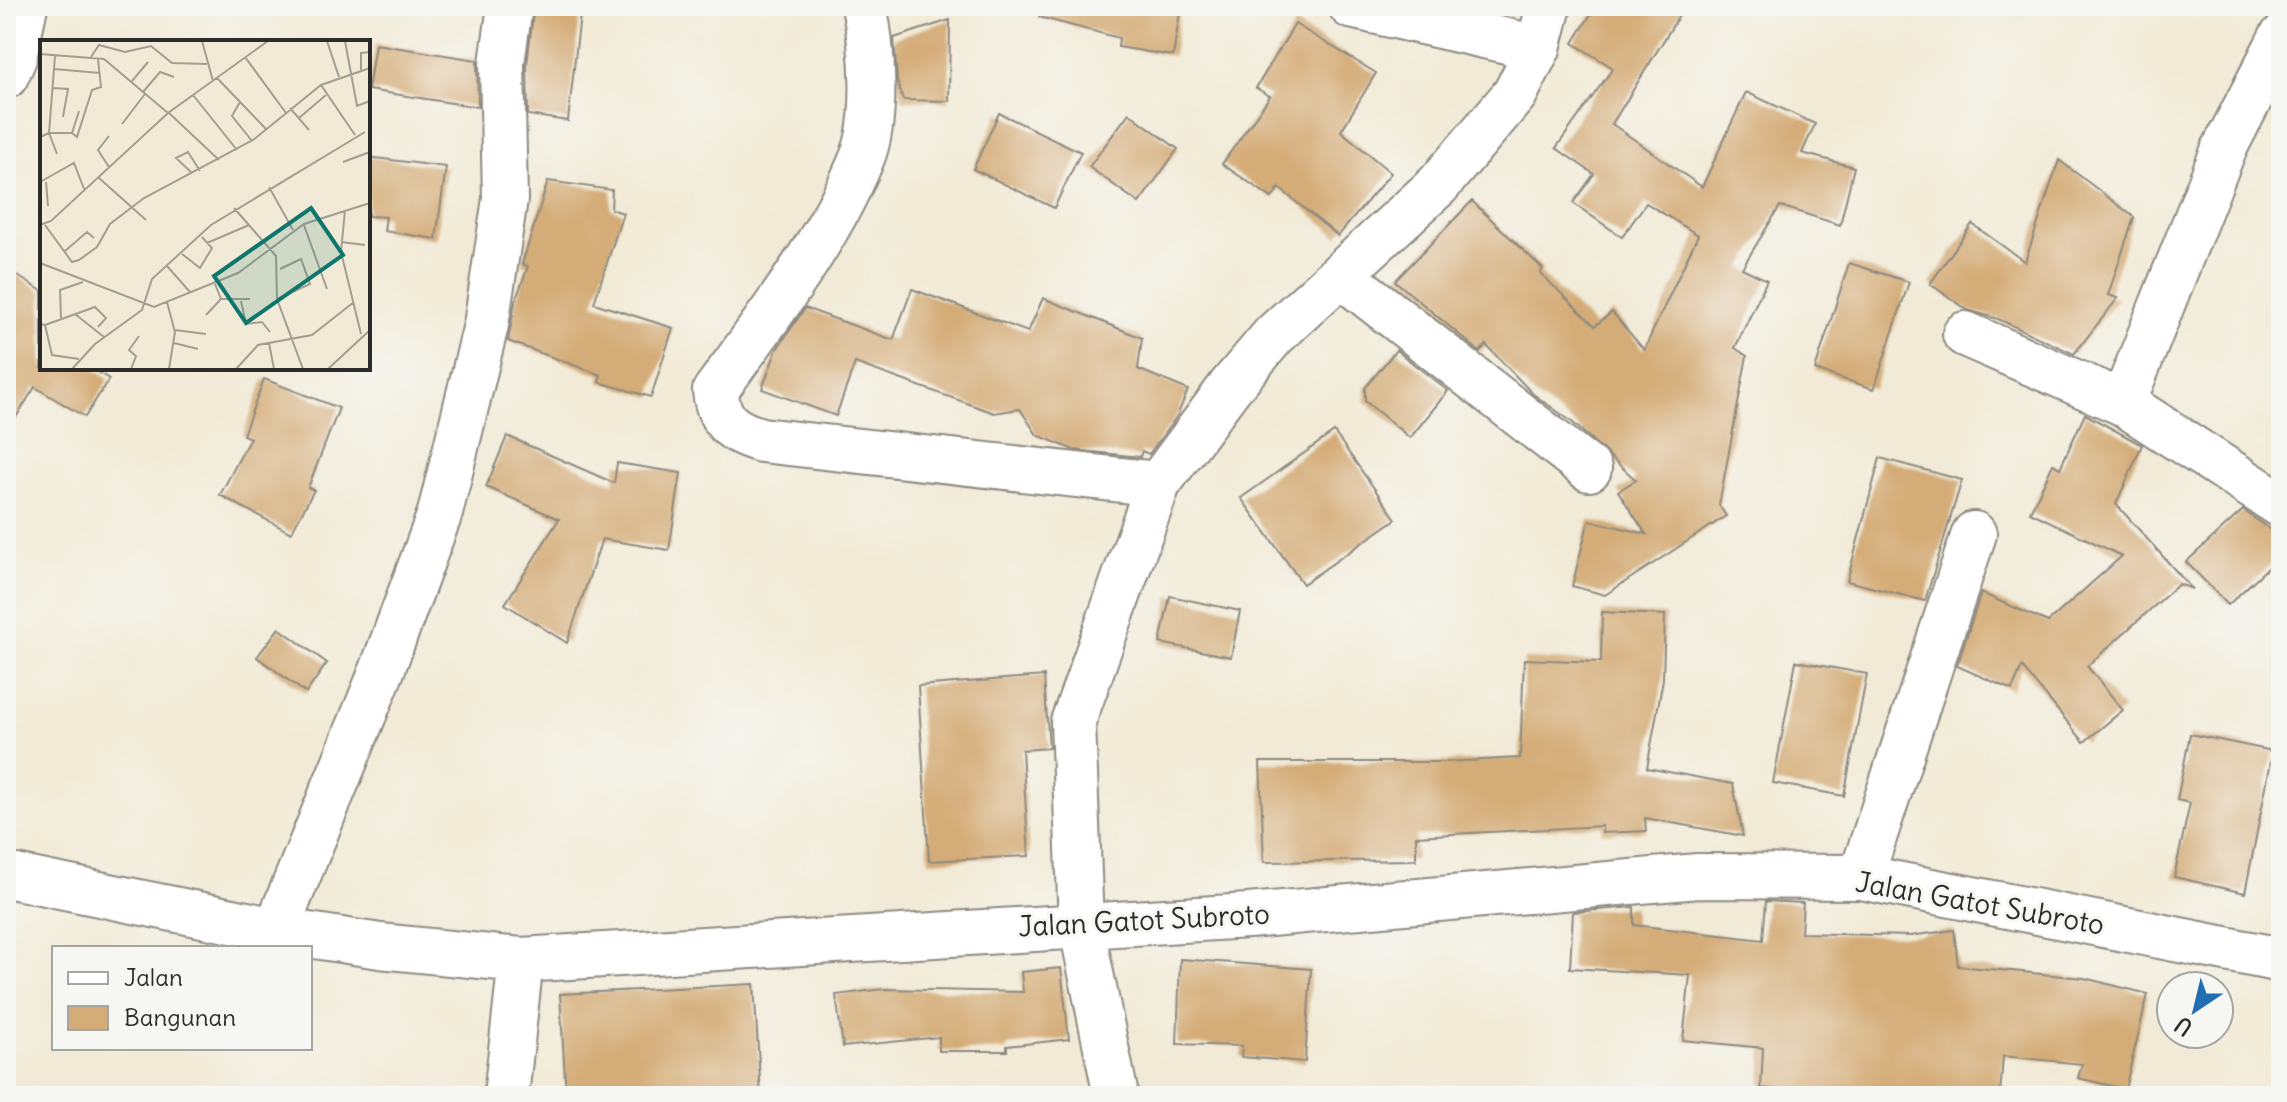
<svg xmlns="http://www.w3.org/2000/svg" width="2287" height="1102" viewBox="0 0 2287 1102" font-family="Delius,sans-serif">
	<rect width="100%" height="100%" fill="#f6f6f2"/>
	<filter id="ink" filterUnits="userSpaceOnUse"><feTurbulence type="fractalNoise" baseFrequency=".0125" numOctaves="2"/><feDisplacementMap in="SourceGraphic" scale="16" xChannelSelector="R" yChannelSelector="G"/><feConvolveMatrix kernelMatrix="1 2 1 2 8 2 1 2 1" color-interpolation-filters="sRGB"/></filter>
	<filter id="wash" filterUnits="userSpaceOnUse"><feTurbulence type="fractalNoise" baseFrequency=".006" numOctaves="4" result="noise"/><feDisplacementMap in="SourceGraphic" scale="32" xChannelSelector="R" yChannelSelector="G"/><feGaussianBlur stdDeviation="1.8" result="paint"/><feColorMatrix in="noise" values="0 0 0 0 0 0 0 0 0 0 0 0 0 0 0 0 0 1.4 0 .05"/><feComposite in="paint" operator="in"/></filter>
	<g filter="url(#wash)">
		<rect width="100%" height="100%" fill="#f1ead6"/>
		<g id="blocks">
			<g fill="#d4ac77">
				<path d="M 534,6 L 581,6 L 568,121 L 528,115 L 527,64 Z"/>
				<path d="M 1041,6 L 1181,6 L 1173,56 L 1118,47 L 1119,38 L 1039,17 Z"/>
				<path d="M 1596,6 L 1685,6 L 1612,124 L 1702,187 L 1746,92 L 1815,124 L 1802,153 L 1854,167 L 1840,225 L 1780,206 L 1742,268 L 1767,280 L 1735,348 L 1747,356 L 1719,505 L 1726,516 L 1605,595 L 1572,586 L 1589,520 L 1646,534 L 1618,491 L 1636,480 L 1572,422 L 1533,394 L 1486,345 L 1480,352 L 1395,281 L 1472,201 L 1543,269 L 1540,273 L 1595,326 L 1612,312 L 1644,350 L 1698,235 L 1646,203 L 1622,237 L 1573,203 L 1594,174 L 1556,148 L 1613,68 L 1573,43 Z"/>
				<path d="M 950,20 L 949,101 L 903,100 L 897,81 L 894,38 Z"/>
				<path d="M 1295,24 L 1376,73 L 1341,131 L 1391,173 L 1338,236 L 1279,188 L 1272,198 L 1222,164 L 1270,96 L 1256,88 Z"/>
				<path d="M 375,44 L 477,60 L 478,107 L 368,90 Z"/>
				<path d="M 999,113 L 1081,152 L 1054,208 L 973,169 Z"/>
				<path d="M 1129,113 L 1178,149 L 1139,203 L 1089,167 Z"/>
				<path d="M 368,157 L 446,167 L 436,239 L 384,231 L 386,217 L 368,216 Z"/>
				<path d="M 2059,160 L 2134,217 L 2108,295 L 2118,298 L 2074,354 L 1998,319 L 1968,310 L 1930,284 L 1972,224 L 2025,262 Z"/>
				<path d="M 548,181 L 612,190 L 611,209 L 623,213 L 594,303 L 673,328 L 651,397 L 599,382 L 601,375 L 508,341 L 515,302 L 528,266 L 522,264 Z"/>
				<path d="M 1849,263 L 1909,282 L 1874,389 L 1815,370 Z"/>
				<path d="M 6,269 L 42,291 L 42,368 L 91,368 L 109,379 L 85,417 L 35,387 L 6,433 Z"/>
				<path d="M 912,289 L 1028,332 L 1043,298 L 1142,338 L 1138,369 L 1188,390 L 1177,416 L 1149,454 L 1142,451 L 1140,457 L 1074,450 L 1037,435 L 1020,409 L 994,413 L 855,363 L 836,416 L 762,389 L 777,349 L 805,308 L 893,340 Z"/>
				<path d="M 1396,350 L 1448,391 L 1410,438 L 1365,401 L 1365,388 Z"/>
				<path d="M 264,379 L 339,408 L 308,488 L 314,490 L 291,533 L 220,495 L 250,438 L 243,435 Z"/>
				<path d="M 2085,414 L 2142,445 L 2116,504 L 2192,589 L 2179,584 L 2087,666 L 2123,710 L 2084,742 L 2022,667 L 2012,690 L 1957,666 L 1981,593 L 2048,622 L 2122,556 L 2030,512 L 2053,464 L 2060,468 Z"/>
				<path d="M 1334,432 L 1396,519 L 1303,584 L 1241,498 Z"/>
				<path d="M 507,436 L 614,483 L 617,463 L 681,473 L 669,550 L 602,539 L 567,643 L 505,604 L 559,519 L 486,487 Z"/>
				<path d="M 1880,458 L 1962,480 L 1925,601 L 1847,581 Z"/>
				<path d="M 2243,510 L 2281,537 L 2281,555 L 2228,605 L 2186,562 Z"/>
				<path d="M 1170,596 L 1240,611 L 1231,657 L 1160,643 Z"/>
				<path d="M 1602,612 L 1665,615 L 1663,679 L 1647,768 L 1733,784 L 1743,836 L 1645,818 L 1646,831 L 1602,833 L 1602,826 L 1416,836 L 1416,860 L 1264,862 L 1260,762 L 1445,762 L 1520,758 L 1524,659 L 1601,662 Z"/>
				<path d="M 279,628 L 327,663 L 306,693 L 257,657 Z"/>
				<path d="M 1796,661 L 1867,674 L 1844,796 L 1773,783 Z"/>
				<path d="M 1044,676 L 1049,748 L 1022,750 L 1029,856 L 929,861 L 918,686 Z"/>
				<path d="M 2190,734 L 2273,751 L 2245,893 L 2174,877 L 2190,803 L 2177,800 Z"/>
				<path d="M 1766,901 L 1803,903 L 1801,933 L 1910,936 L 1954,930 L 1958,966 L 2084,978 L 2148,994 L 2125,1089 L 2078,1078 L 2082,1064 L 2003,1056 L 2000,1096 L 1840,1096 L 1761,1088 L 1763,1048 L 1683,1040 L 1690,975 L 1570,968 L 1573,912 L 1634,907 L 1634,925 L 1763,940 Z"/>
				<path d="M 1180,959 L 1311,969 L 1305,1062 L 1241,1057 L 1242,1046 L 1177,1044 Z"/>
				<path d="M 1061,968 L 1069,1039 L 1007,1046 L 1007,1051 L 939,1051 L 939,1037 L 843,1047 L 836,995 L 883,989 L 1023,992 L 1021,972 Z"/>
				<path d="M 754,984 L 761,1096 L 566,1096 L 560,994 Z"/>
			</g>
		</g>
	</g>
	<g filter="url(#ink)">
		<use href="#blocks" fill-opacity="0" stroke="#8e8a80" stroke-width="2"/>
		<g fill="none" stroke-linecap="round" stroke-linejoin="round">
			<g stroke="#8e8a80" stroke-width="48">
				<g id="minor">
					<path d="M 864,6 C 873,47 878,119 862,158 C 829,240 767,319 715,391 C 719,422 731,431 761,440 L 1158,484"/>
					<path d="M 1351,6 L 1538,48"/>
					<path d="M 6,76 L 14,58 L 25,6"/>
					<path d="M 1341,275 L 1589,469"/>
					<path d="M 1965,334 L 2123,403 L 2281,505"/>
					<path d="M 2123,403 L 2224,149 L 2281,38"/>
					<path d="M 1861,877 L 1974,534"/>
					<path d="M 276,930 L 381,673 L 440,513 L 486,325 L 505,199 L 502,63 L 510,6"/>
					<path d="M 506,1096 L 521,960"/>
					<path d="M 1116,1096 L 1081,924 L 1073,722 L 1158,484 L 1230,387 L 1274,335 L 1438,185 L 1515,94 L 1538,48 L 1549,6"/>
				</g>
			</g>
			<g stroke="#8e8a80" stroke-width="48">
				<path id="major" d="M 6,875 L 276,930 L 380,946 L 521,960 L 1248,916 L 1698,876 L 1861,877 L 2281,960"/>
			</g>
			<use href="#minor" stroke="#fff" stroke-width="44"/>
			<use href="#major" stroke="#fff" stroke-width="44"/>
		</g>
	</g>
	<g text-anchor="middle" stroke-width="6" stroke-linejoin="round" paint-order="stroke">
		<g font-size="28" fill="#2b2b2b" stroke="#f6f6f2">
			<text transform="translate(1980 903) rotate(10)" y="10">Jalan Gatot Subroto</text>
			<text transform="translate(1144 920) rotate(-3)" y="10">Jalan Gatot Subroto</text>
		</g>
	</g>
	<g transform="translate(40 40)">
		<rect width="330" height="330" fill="#f1ead6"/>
		<path fill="none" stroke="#a29e92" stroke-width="2" d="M 162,1 L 173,41M 287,1 L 299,37M 305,1 L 317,66 L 330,61M 0,14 L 64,19 L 128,73M 51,17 L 59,5 L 85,12 L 111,6 L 132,23 L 167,24M 205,17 L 246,73M 14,29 L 60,33M 321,30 L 321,13 L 330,12M 177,38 L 227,90M 92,41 L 108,22M 281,45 L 315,95M 13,48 L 28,49 L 23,77M 103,52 L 120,32 L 134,37M 153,55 L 197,110M 200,62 L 192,76 L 212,101M 250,68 L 269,90M 129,73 L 179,120M 259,78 L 286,55M 82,84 L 105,54M 32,93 L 37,97 L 52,50 L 61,47 L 58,19M 0,97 L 9,93 L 15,16M 17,114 L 9,93 L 32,93 L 39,71M 303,122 L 330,112M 69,127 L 58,110 L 69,96M 152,133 L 136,118 L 148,112 L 160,131M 59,138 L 106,180M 0,142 L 34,123 L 44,149M 6,142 L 8,166M 229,147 L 253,190M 194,168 L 236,216 L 237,259 L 263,329M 305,170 L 301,212 L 321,294M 0,185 L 11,181 L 128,73 L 228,1M 5,185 L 32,222 L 39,220 L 57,207 L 70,184 L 104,158 L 213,100 L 281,45 L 330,28M 264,185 L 287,249M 301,202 L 325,205M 167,203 L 209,185M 25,211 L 47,192 L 54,198M 142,214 L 160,228 L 172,208 L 162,197M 0,223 L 114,267 L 198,233 L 264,184 L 330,163M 127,226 L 150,252M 180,259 L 210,259M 237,259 L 270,244 L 261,219 L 240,229M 201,261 L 206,284 L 222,282 L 230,292M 127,262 L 135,292 L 129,329M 35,274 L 64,297M 166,275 L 181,259 L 175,244M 21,278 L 20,250 L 43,242M 0,284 L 5,285 L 12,315 L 39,319M 5,285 L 55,267 L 66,278 L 58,287M 135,290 L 166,294M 134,303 L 158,309M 229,303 L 234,329M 32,329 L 55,304 L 102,270 L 112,239 L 171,185 L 325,92M 91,329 L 96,316 L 89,310 L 99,296M 196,329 L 218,305 L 272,295 L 314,262M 288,329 L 330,290"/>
		<path fill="#0f766e" fill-opacity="0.15" stroke="#0f766e" stroke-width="4" d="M 271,168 L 303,215 L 206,283 L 174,236 Z"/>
		<rect width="330" height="330" fill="none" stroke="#2b2b2b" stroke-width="4"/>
	</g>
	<rect width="2287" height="1102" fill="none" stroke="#f6f6f2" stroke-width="32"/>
	<rect x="52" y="946" width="260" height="104" fill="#f6f6f2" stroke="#a5a5a2" stroke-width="2"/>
	<rect x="68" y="972" width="40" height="12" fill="#ffffff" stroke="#a5a5a2" stroke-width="2"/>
	<text x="124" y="986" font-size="24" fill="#2b2b2b">Jalan</text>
	<rect x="68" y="1006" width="40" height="24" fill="#d4ac77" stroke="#a5a5a2" stroke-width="2"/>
	<text x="124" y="1026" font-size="24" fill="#2b2b2b">Bangunan</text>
	<g transform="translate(2195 1010) rotate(215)"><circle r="38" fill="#f6f6f2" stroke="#a5a5a2" stroke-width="2"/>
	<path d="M0-6L14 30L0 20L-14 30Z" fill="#1f6fb2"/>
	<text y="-12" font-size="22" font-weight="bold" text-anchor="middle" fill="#2b2b2b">U</text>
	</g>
</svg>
